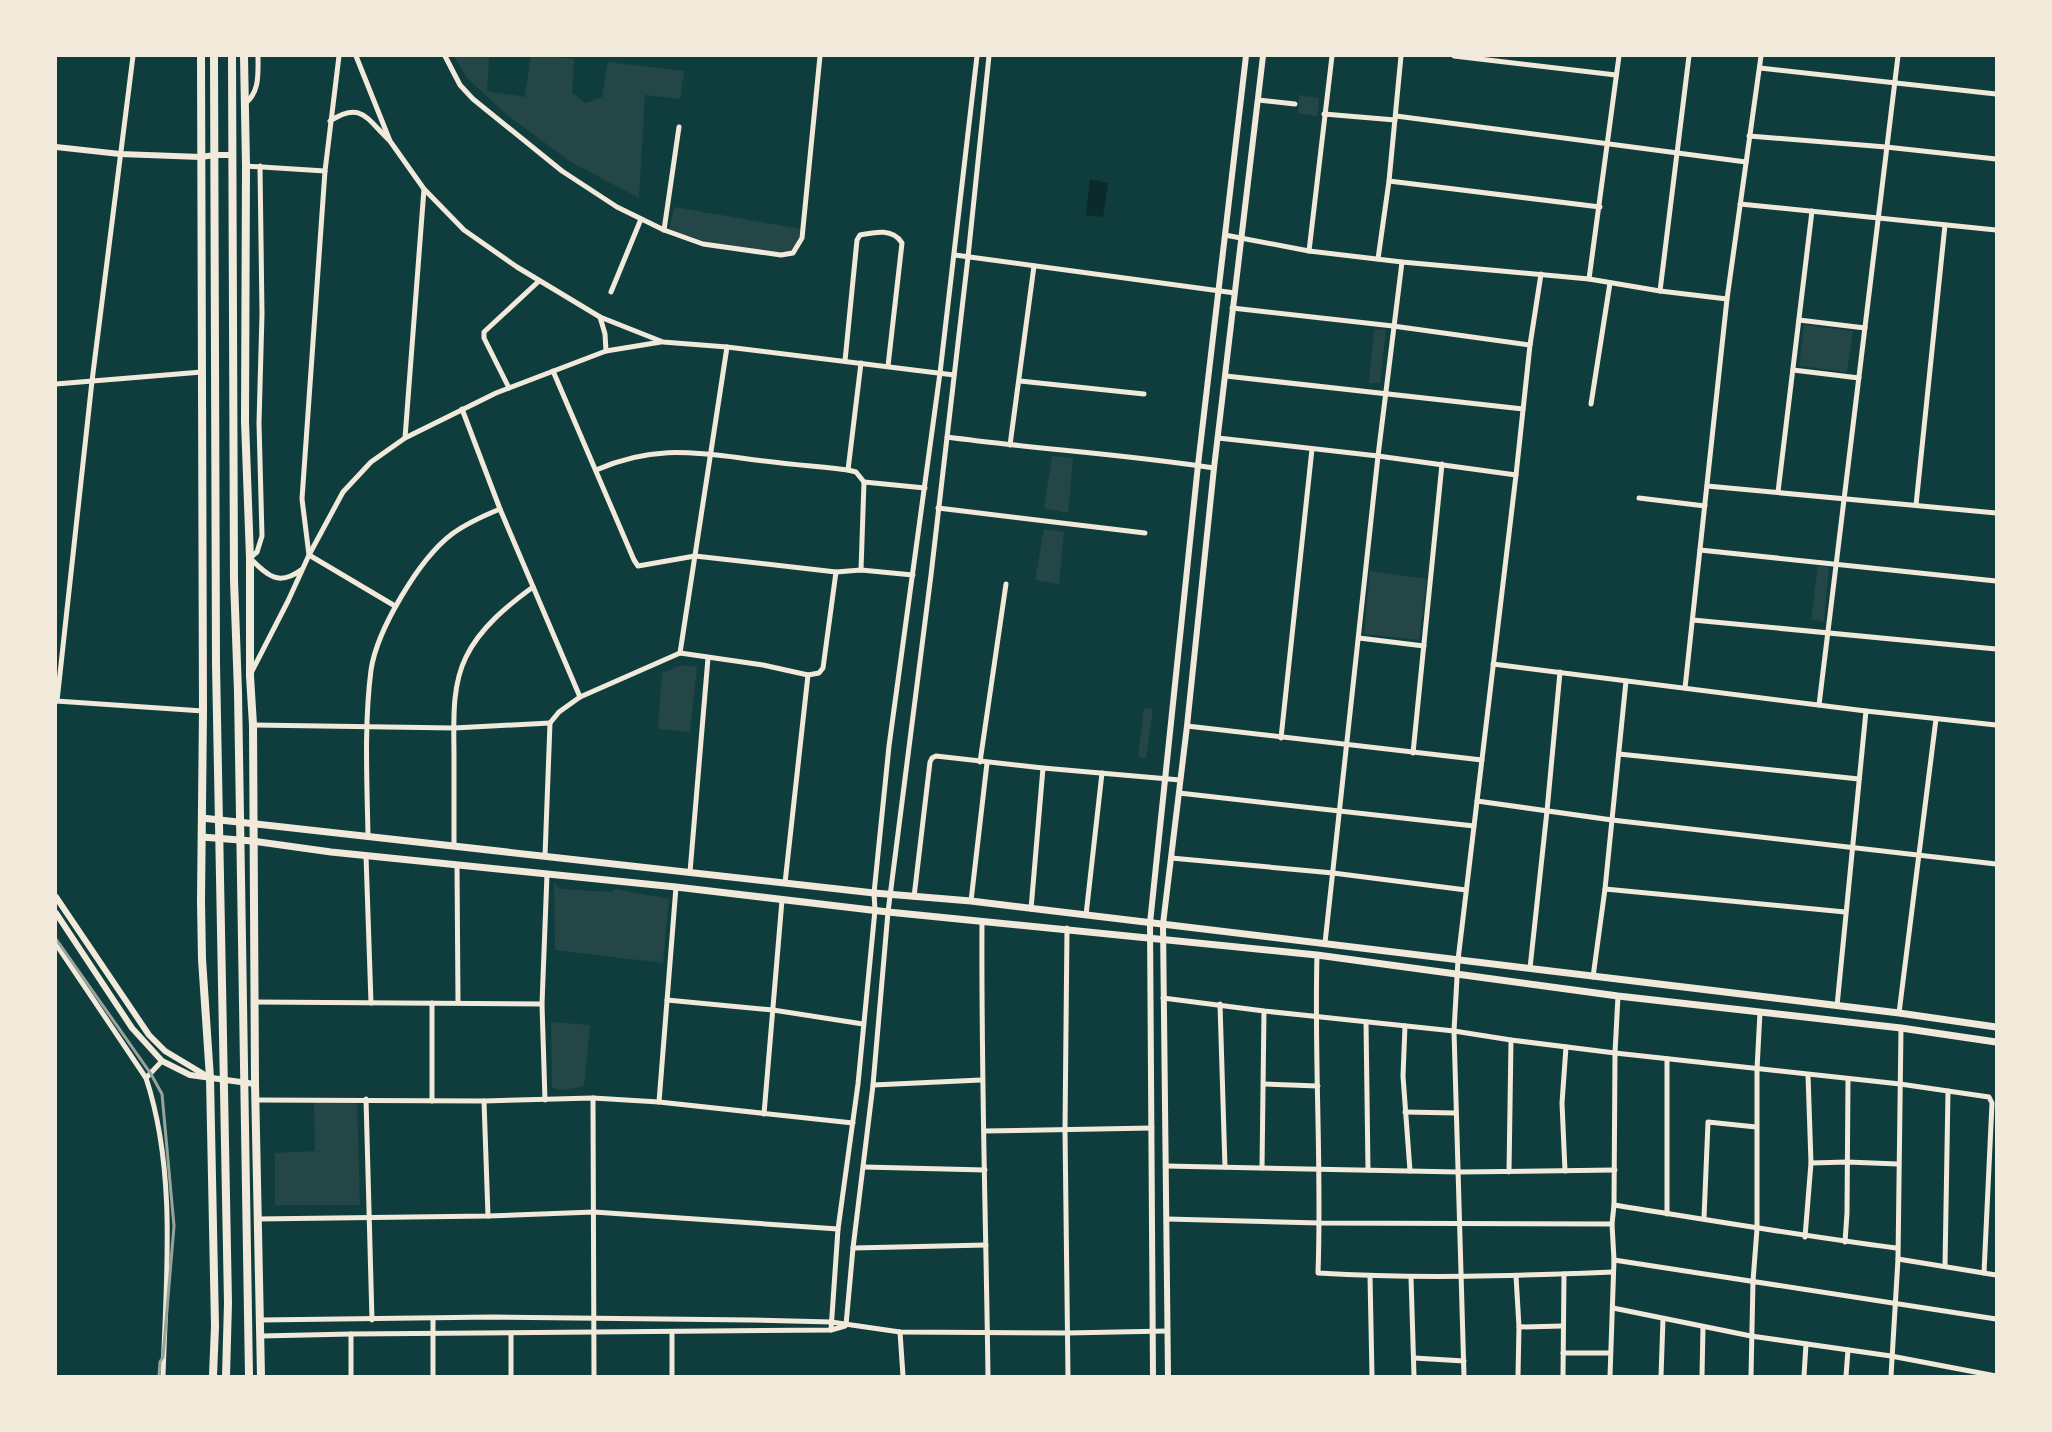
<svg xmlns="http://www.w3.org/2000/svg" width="2052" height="1432" viewBox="0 0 2052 1432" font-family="Poppins,sans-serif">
	<rect width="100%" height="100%" fill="#0f3d3e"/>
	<g fill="#244646">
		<path d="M 454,56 L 489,56 L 487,91 L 525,97 L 531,56 L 550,56 L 574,59 L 572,93 L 586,103 L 602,97 L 608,62 L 684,71 L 680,99 L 645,95 L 639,198 L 571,162 L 507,115 L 467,78 Z"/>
		<path d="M 1299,95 L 1319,98 L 1317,116 L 1298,113 Z"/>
		<path d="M 674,207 L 801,229 L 793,253 L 713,245 L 691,236 L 669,232 Z"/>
		<path d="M 1804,325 L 1853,331 L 1847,372 L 1799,366 Z"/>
		<path d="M 1374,329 L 1386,330 L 1380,383 L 1369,383 Z"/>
		<path d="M 1052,456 L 1073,458 L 1068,513 L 1044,508 Z"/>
		<path d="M 1044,529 L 1064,532 L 1059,584 L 1035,580 Z"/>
		<path d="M 1818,566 L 1829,567 L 1824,622 L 1811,619 Z"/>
		<path d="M 1370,571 L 1427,579 L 1419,640 L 1364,634 Z"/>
		<path d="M 682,665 L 697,667 L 690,732 L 658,729 L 662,673 Z"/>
		<path d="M 1144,708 L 1153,709 L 1146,758 L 1138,757 Z"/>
		<path d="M 554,882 L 560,889 L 612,892 L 615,889 L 669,899 L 663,963 L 555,950 Z"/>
		<path d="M 551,1022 L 590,1025 L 584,1086 L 564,1090 L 552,1088 Z"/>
		<path d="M 314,1101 L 357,1102 L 360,1205 L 275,1205 L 275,1153 L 315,1151 Z"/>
	</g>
	<path fill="#0a2a2b" d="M 1090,179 L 1108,183 L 1103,217 L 1086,215 Z"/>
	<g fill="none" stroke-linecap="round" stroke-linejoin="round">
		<g stroke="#f1e9da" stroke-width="5">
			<path d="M 339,56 L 325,171 L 302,499 L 309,555 L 395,606"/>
			<path d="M 356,56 L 390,141 L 424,189 L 464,230 L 517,267 L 600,317 L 663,342 L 727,347 L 954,375"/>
			<path d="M 445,56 L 460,85 L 473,99 L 562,171 L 617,207 L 664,230 L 703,244 L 781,255 L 793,253 L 802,238 L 820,56"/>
			<path d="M 1454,56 L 1616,75"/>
			<path d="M 1760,68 L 1996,94"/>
			<path d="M 1258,100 L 1295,104"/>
			<path d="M 244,104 C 260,93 258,74 258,56"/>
			<path d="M 1324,114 L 1395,120"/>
			<path d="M 1396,116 L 1746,162"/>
			<path d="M 330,121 C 361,101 366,118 389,140"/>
			<path d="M 1749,136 L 1886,147 L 1996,159"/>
			<path d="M 246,166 L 325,171"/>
			<path d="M 260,166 L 262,314 L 259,423 L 262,536 L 257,552 L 250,558 C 267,575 278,587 301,570"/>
			<path d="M 1389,181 L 1600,207"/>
			<path d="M 1740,204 L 1996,230"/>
			<path d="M 664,230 L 679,127"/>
			<path d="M 1225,235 L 1309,251 L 1402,262 L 1589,279 L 1660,291 L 1727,299"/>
			<path d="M 1309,251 L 1332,56"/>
			<path d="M 955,255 L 1235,293"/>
			<path d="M 1378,259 L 1389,181 L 1401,56"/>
			<path d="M 1589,279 L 1619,56"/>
			<path d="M 1660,291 L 1689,56"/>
			<path d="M 611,292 L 641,219"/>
			<path d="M 1232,308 L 1393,326 L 1530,345"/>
			<path d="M 600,317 L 605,334 L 606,351"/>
			<path d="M 1799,320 L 1865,328"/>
			<path d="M 845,361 L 857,240 L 860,235 C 875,232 893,228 902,243 L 888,366"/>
			<path d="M 1793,370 L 1859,378"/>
			<path d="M 553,371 L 634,560 L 638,566 L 695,556 L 836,572 L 861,570 L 913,575"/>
			<path d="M 1226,376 L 1523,409"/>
			<path d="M 1020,381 L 1144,394"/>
			<path d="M 56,384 L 202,372"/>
			<path d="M 509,388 L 484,338 L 484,332 L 539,281"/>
			<path d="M 1591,404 L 1610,283"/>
			<path d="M 462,409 L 500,509 L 580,697"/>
			<path d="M 947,437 C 1035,449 1125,454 1214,468"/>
			<path d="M 405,438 L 424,189"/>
			<path d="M 1218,438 L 1378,456 L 1516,475"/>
			<path d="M 1010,445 L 1034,266"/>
			<path d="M 596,470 C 649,447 686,451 741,458 C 777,463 812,466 848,470 L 856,472 L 864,482 L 861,570"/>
			<path d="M 848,470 L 861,363"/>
			<path d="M 864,482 L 925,488"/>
			<path d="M 1707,486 L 1996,513"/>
			<path d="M 1778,492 L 1812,211"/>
			<path d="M 1639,498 L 1705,506"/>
			<path d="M 1916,505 L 1945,225"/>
			<path d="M 938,508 L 1145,533"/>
			<path d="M 1700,550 L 1996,581"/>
			<path d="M 1693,620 L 1996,649"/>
			<path d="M 1359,638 L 1424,646"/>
			<path d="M 680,653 L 727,347"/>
			<path d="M 1493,664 L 1866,711 L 1996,725"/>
			<path d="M 251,673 L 288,601 L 309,555 L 343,492 L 371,462 L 405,438 L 496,393 L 606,351 L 661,342"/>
			<path d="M 1685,688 L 1727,299 L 1761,56"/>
			<path d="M 56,701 L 203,711"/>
			<path d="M 57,701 L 92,381 L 133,56"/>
			<path d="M 1819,705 L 1898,56"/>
			<path d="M 253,725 L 454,728 L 550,723"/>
			<path d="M 1187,726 L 1482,760"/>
			<path d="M 1281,738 L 1312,449"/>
			<path d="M 1413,753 L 1442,464"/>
			<path d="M 1619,754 L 1859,779"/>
			<path d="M 980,762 L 1006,584"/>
			<path d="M 1179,793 L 1474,826"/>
			<path d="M 1477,801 L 1612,820 L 1996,864"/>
			<path d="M 368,836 C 367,781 364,725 371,670 C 377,630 419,559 452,534 C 467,523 483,516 500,509"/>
			<path d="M 454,845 C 454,816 454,787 454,757 C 454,725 451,687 466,657 C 480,628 508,605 533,587"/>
			<path d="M 366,856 L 371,1003"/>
			<path d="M 545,856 L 550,723 L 559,712 L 580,697 L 680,653 L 763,665 L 808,675 L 819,673 L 823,668 L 836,572"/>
			<path d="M 1171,858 L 1333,873 L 1466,890"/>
			<path d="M 457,865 L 458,1002"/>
			<path d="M 690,872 L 708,658"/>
			<path d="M 785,883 L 808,675"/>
			<path d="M 1605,889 L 1845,912"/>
			<path d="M 914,897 L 930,762 L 932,758 L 936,756 L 1043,768 L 1180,780"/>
			<path d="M 971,901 L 987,763"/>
			<path d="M 1031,909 L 1043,768"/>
			<path d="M 1086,915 L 1102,773"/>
			<path d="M 982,921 C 981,1073 986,1224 988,1376"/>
			<path d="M 1067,928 L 1065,1130 L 1068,1376"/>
			<path d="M 1325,943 L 1378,456 L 1402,262"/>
			<path d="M 56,944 L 146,1078 C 177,1172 166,1279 163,1376"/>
			<path d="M 1317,955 C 1314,1061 1322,1167 1318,1273 C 1417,1279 1514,1276 1613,1272"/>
			<path d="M 1530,968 L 1547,811 L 1560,672"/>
			<path d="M 1593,977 L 1605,889 L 1626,681"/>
			<path d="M 1163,998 L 1264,1011 L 1454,1031 L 1511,1040 L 1615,1053 L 1900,1084 L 1989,1097 L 1992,1103 L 1984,1273"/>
			<path d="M 667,1000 L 773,1010 L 863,1024"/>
			<path d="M 254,1002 L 542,1004"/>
			<path d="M 1220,1004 L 1225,1167"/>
			<path d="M 1837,1006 L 1866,711"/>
			<path d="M 1899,1013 L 1936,719"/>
			<path d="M 1366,1022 L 1368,1170"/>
			<path d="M 1405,1026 L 1403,1076 L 1410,1171"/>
			<path d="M 1667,1059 L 1667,1214"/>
			<path d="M 146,1078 L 162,1061"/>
			<path d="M 1264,1084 L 1318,1086"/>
			<path d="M 873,1085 L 981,1080"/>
			<path d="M 593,1098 L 594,1376"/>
			<path d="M 366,1099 L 372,1320"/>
			<path d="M 255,1100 L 484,1101 L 593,1098 L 659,1102 L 853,1123"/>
			<path d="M 545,1100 L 542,1004 L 547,874"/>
			<path d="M 432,1101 L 432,1003"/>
			<path d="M 484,1101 L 488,1216"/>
			<path d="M 659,1102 L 676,887"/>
			<path d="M 1405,1112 L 1455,1113"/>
			<path d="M 764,1114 L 782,900"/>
			<path d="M 984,1131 L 1152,1128"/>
			<path d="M 1811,1163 L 1847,1162 L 1898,1164"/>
			<path d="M 1166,1166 L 1458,1172 L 1615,1170"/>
			<path d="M 864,1167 L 985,1170"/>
			<path d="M 1262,1168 L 1264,1011"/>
			<path d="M 1565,1171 L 1562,1103 L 1566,1047"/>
			<path d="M 1509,1172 L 1511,1040"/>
			<path d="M 1614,1205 C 1708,1220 1802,1236 1896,1248"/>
			<path d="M 1704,1218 L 1708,1122 L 1756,1127"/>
			<path d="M 257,1219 L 488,1216 L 594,1212 L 838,1229"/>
			<path d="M 1167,1219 L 1320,1223 L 1612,1224"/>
			<path d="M 1805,1237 L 1811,1163 L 1808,1075"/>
			<path d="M 1845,1242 L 1847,1213 L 1848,1079"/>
			<path d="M 853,1248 L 986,1245"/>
			<path d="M 1898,1259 L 1996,1275"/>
			<path d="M 1614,1260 L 1996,1319"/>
			<path d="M 1945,1266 L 1948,1091"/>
			<path d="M 1370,1276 L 1372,1376"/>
			<path d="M 1516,1276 L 1519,1327 L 1518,1376"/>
			<path d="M 1411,1277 L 1414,1376"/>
			<path d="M 1613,1308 L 1751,1336 L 1891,1356 L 1996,1376"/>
			<path d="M 433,1319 L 433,1376"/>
			<path d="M 261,1320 L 493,1317 L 750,1320 L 831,1322 L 900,1332 L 1067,1333 L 1167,1331"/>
			<path d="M 846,1325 L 853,1248 L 873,1085 L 888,912 L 931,575 L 968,257 L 989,56"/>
			<path d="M 1519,1327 L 1562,1326"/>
			<path d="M 831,1330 L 838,1229 L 858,1084 L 875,910 L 874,893 L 889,746 L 940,373 L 977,56"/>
			<path d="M 672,1332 L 672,1376"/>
			<path d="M 900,1332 L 903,1376"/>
			<path d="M 351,1334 L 351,1376"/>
			<path d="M 511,1334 L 511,1376"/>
			<path d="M 261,1336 L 351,1334 L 831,1330 L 845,1326"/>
			<path d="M 1563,1353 L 1610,1353"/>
			<path d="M 1414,1358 L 1464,1361"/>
			<path d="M 1464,1376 L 1454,1031 L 1458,960 L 1516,475 L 1530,345 L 1541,274"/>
			<path d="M 1563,1376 L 1564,1274"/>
			<path d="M 1610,1376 L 1614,1260 L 1612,1224 L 1614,1205 L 1615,1053 L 1618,996"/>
			<path d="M 1661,1376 L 1663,1319"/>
			<path d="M 1702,1376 L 1703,1327"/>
			<path d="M 1751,1376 L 1753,1281 L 1757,1229 L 1757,1069 L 1760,1012"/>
			<path d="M 1804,1376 L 1806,1344"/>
			<path d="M 1846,1376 L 1848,1350"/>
			<path d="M 1891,1376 L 1898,1259 L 1901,1028"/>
		</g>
		<g stroke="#f1e9da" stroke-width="6">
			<path d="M 56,147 L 120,154 L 201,157 L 215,155 L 233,155"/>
			<path d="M 56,897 L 149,1035 L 165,1051 L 205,1075"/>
			<path d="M 56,913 L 132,1028 L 162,1061 L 190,1075 L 255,1084"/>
			<path d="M 1153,1376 L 1150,923 L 1198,465 L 1246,56"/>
			<path d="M 1168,1376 L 1163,924 L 1187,726 L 1214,468 L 1263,56"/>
		</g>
		<g stroke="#f1e9da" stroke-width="7">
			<path d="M 202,818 L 874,893 L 971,901 L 1899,1013 L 1996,1027"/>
			<path d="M 202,837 L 252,841 L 331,852 L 676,887 L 888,912 L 1317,955 L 1618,996 L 1901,1028 L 1996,1042"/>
		</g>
		<g stroke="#f1e9da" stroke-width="8">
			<path d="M 201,56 L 203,711 L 201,901 L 202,959 L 210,1078 L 215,1326 L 213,1376"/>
			<path d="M 244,56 L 246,166 L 245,421 L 250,558 L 250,676 L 253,725 L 255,1084 L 261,1376"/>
		</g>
		<g stroke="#f1e9da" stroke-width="8">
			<path d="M 214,56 L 216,664 L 228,1303 L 226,1376"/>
			<path d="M 232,56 L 234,580 L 238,692 L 249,1376"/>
		</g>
		<path stroke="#97a49c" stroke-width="3" d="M 56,939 L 151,1074 L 162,1094 L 174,1226 L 163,1357 L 160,1362 L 159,1376"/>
	</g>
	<rect width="2052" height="1432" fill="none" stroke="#f1e9da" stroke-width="114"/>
</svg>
